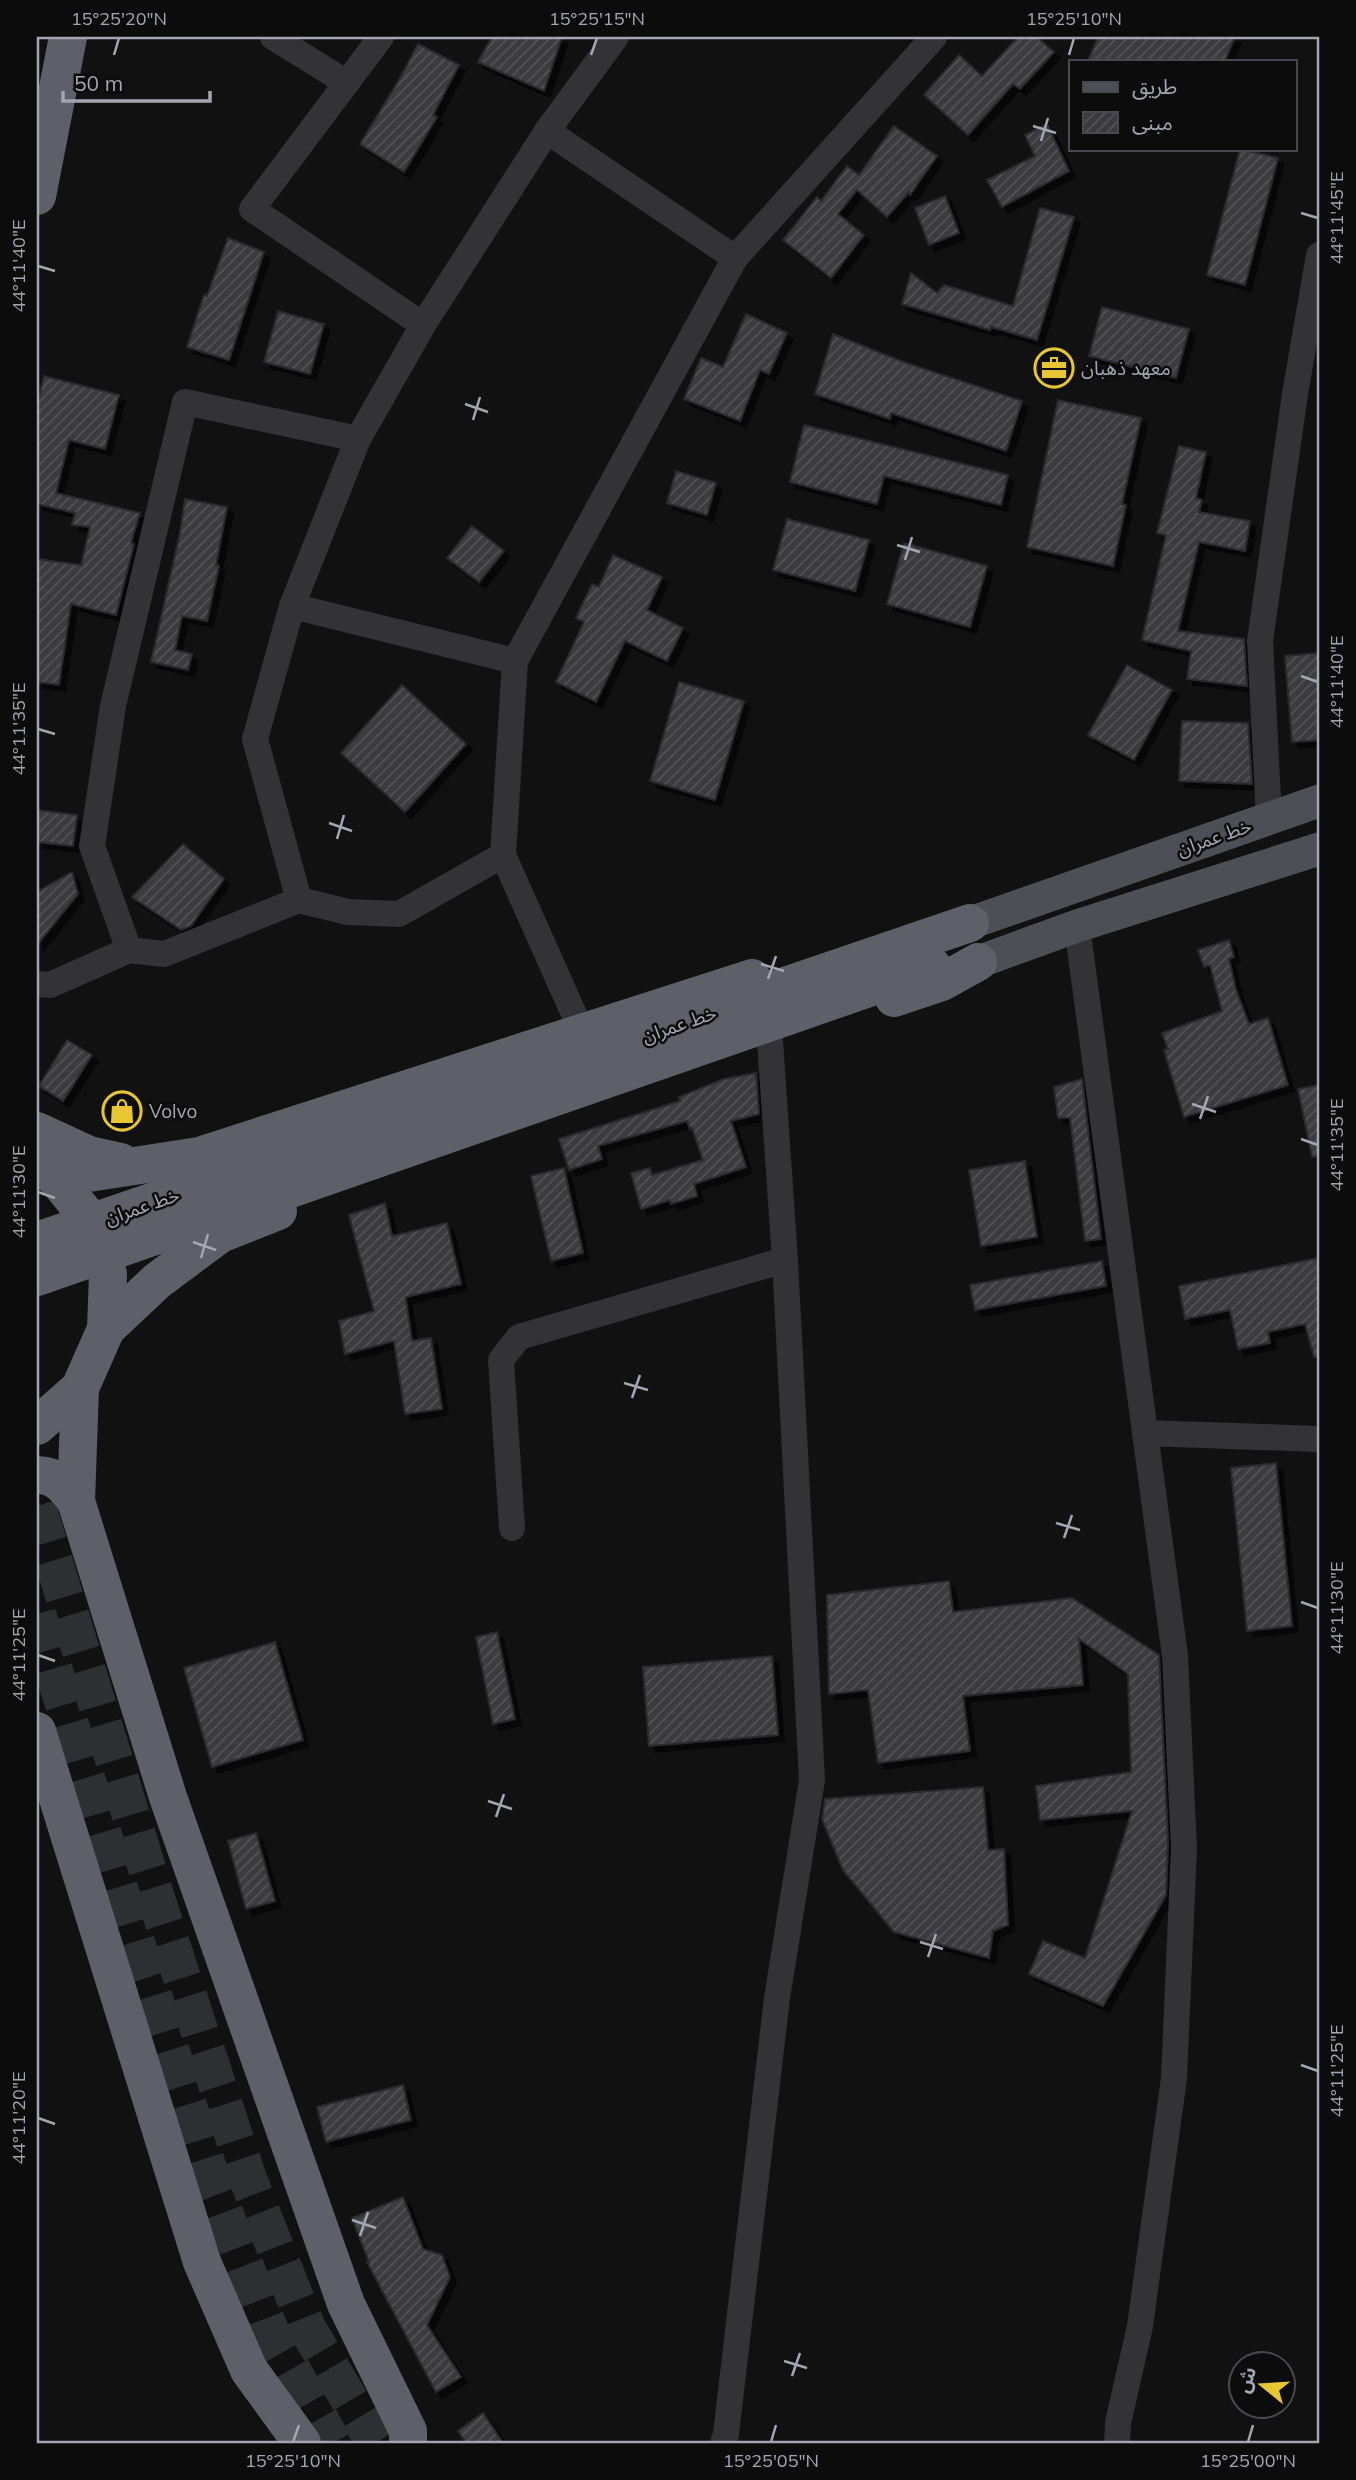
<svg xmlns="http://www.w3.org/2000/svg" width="1356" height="2480" viewBox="0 0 1356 2480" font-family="Mulish,'Noto Sans Arabic',sans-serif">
	<defs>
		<pattern id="building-hatch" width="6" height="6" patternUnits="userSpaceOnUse" patternTransform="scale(1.75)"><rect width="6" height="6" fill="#3b3b3f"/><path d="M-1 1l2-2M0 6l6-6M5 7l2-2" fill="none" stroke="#545458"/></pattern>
		<filter id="shadow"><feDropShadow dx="6" dy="6" stdDeviation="0" flood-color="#0009"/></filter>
	</defs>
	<rect width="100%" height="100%" fill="#111112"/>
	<g fill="url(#building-hatch)" stroke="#2b2b2e" stroke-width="2" filter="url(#shadow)">
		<path d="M 492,37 L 562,37 L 544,91 L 478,62 Z"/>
		<path d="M 1018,37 L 1037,37 L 1054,52 L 1020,89 L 1013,84 L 968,135 L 924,95 L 959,55 L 982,76 Z"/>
		<path d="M 1098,37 L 1235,37 L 1225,61 L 1088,61 Z"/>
		<path d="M 418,44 L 459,65 L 433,115 L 437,117 L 404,172 L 360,144 L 399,80 Z"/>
		<path d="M 1047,124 L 1069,171 L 1002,207 L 987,180 L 1035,156 L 1025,135 Z"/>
		<path d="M 894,126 L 937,156 L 910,195 L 909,192 L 887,217 L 857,190 L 838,214 L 864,235 L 831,278 L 783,240 L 817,197 L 821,201 L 847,166 L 859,175 Z"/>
		<path d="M 1240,149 L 1278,158 L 1245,285 L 1207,275 Z"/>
		<path d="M 945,196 L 959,233 L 929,245 L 915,208 Z"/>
		<path d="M 1040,208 L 1074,217 L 1037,340 L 991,327 L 990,330 L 902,304 L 911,273 L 937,293 L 944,285 L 1013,306 Z"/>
		<path d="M 228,238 L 264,252 L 229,360 L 187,347 L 204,295 L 207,296 Z"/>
		<path d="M 1102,307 L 1189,329 L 1176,378 L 1089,356 Z"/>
		<path d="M 278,311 L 324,324 L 310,374 L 264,362 Z"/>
		<path d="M 746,314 L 787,333 L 769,374 L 760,370 L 740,421 L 684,399 L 701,358 L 723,367 Z"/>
		<path d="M 833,334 L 906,363 L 1022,401 L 1006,451 L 891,413 L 890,419 L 815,394 Z"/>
		<path d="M 44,376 L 119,395 L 105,449 L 69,440 L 56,493 L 140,513 L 131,543 L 134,544 L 116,615 L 71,604 L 59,685 L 37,682 L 37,559 L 81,565 L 90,527 L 72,525 L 75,513 L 37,504 L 37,405 Z"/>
		<path d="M 1058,400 L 1141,418 L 1122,504 L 1126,505 L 1113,566 L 1027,547 Z"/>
		<path d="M 804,425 L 1008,475 L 1001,505 L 884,476 L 877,504 L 790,482 Z"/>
		<path d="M 1179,446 L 1206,452 L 1196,498 L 1202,500 L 1199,512 L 1250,521 L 1245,551 L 1199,542 L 1178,631 L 1244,639 L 1247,686 L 1187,679 L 1191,651 L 1142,640 L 1166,535 L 1157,533 Z"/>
		<path d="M 676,471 L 716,483 L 707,515 L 667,503 Z"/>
		<path d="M 185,499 L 227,507 L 216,565 L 219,566 L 207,621 L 182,616 L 175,650 L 192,654 L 188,670 L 151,662 L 180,533 Z"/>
		<path d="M 787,519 L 869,540 L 855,591 L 773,570 Z"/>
		<path d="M 472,526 L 504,551 L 479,582 L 447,558 Z"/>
		<path d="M 904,543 L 987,566 L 970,627 L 887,604 Z"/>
		<path d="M 613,555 L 662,577 L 647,610 L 683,628 L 667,661 L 625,641 L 596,702 L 556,682 L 584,622 L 576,618 L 592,584 L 599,587 Z"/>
		<path d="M 1319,653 L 1319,740 L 1292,742 L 1285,656 Z"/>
		<path d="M 1127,665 L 1172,690 L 1134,760 L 1088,735 Z"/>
		<path d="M 679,682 L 744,701 L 715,800 L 650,781 Z"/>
		<path d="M 402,685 L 466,744 L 405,812 L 341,753 Z"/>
		<path d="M 1182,721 L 1248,723 L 1252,784 L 1179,781 Z"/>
		<path d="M 37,810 L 77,815 L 73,846 L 37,842 Z"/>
		<path d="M 183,844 L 224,879 L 191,926 L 181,930 L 132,897 Z"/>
		<path d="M 72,872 L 78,894 L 37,945 L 37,892 Z"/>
		<path d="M 1229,940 L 1234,957 L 1229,959 L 1236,990 L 1249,1024 L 1268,1018 L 1288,1085 L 1184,1117 L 1164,1050 L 1168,1049 L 1162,1033 L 1222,1011 L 1210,965 L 1204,967 L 1198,950 Z"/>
		<path d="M 67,1040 L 92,1055 L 63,1101 L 39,1086 Z"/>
		<path d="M 756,1073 L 759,1114 L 731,1121 L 746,1167 L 694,1184 L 697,1196 L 671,1204 L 670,1200 L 641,1209 L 631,1173 L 650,1168 L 652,1175 L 703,1160 L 692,1128 L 690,1129 L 687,1121 L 598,1146 L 602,1159 L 569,1170 L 559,1139 L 680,1101 L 679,1097 L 724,1079 Z"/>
		<path d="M 1082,1079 L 1101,1239 L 1085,1241 L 1070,1118 L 1058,1118 L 1054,1087 Z"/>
		<path d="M 1319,1085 L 1319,1156 L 1312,1157 L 1298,1089 Z"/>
		<path d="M 1025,1161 L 1037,1237 L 981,1246 L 969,1170 Z"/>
		<path d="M 564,1168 L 583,1253 L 551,1261 L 531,1176 Z"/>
		<path d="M 385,1203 L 392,1236 L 447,1223 L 461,1284 L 406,1297 L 406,1300 L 412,1341 L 431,1338 L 442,1409 L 405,1414 L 394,1341 L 345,1354 L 339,1321 L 374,1311 L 349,1215 Z"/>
		<path d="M 1319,1258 L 1319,1357 L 1314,1357 L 1305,1324 L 1268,1332 L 1270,1343 L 1238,1349 L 1230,1310 L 1185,1319 L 1179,1286 Z"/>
		<path d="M 1102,1261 L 1106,1286 L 975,1310 L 970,1285 Z"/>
		<path d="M 1276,1463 L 1292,1626 L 1247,1631 L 1231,1468 Z"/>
		<path d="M 949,1581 L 953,1612 L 1072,1598 L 1159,1655 L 1168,1842 L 1166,1895 L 1103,2006 L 1029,1974 L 1043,1941 L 1085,1958 L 1132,1811 L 1040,1820 L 1036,1786 L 1131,1772 L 1128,1674 L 1079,1639 L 1083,1685 L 963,1696 L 970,1751 L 878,1763 L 868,1690 L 829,1694 L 827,1595 Z"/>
		<path d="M 497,1632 L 515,1719 L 493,1724 L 476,1637 Z"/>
		<path d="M 275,1642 L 303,1740 L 212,1767 L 184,1668 Z"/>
		<path d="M 772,1656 L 778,1735 L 649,1746 L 643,1667 Z"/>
		<path d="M 983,1787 L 988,1850 L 1004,1849 L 1008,1925 L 993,1931 L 989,1958 L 894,1932 L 843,1870 L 822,1819 L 825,1799 Z"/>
		<path d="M 256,1833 L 275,1901 L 246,1909 L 228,1841 Z"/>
		<path d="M 403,2085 L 411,2120 L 326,2142 L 317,2107 Z"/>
		<path d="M 403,2197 L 423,2249 L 442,2255 L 450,2277 L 427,2325 L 461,2377 L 436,2392 L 367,2262 L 369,2262 L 352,2218 Z"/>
		<path d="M 483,2413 L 503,2443 L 466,2443 L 458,2431 Z"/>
	</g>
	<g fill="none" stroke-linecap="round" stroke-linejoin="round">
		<g stroke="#2e2f32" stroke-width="38" stroke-dasharray="38 19" stroke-linecap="butt">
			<path d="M 37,1506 L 156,1898 L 248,2179 L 307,2328 L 375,2443"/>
			<path d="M 37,1614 L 122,1898 L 211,2178 L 270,2331 L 333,2443"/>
		</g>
		<g stroke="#323237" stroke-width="26">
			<path d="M 273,37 L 347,83"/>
			<path d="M 381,37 L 252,209 L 423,325"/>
			<path d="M 547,131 L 735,258"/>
			<path d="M 292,606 L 515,661"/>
			<path d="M 1269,818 L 1260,641 L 1295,394 L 1319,255"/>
			<path d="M 299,900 L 348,912 L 399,914 L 503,855"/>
			<path d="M 1077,926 L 1175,1656 L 1184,1848 L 1174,2078 L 1140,2326 L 1118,2423 L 1117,2443"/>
			<path d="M 129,950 L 92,846 L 113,706 L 185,402 L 358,439"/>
			<path d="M 37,984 L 50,985 L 129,950 L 164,954 L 299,900 L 255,739 L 292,606 L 358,439 L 423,325 L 547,131 L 616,37"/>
			<path d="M 582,1032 L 503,855 L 515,661 L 735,258 L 934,37"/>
			<path d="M 1145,1433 L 1319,1439"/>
			<path d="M 512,1528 L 501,1360 L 519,1337 L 785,1260"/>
			<path d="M 723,2443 L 726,2434 L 777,1998 L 812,1780 L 785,1260 L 770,1041"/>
		</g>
		<g stroke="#4e4f56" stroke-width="33">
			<path d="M 970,923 L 1319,801"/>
			<path d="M 978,962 L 1077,926 L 1319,849"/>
		</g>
		<g stroke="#5e5f68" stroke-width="38">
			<path d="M 37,196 L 68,37"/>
			<path d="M 894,998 L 942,982 L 978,962"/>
			<path d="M 37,1131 L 89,1155 L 121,1162"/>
			<path d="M 56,1178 L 199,1156 L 752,978"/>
			<path d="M 106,1329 L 157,1281 L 220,1234 L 278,1211"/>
			<path d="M 80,1388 L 76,1501 L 168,1797 L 346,2304 L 408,2431 L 408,2443"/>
			<path d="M 37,1426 L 80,1388 L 106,1329 L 108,1274 L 91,1221 L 56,1178 L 39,1166"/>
			<path d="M 37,1475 C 56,1475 65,1486 76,1501"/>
			<path d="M 37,1731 L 202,2262 L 249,2370 L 302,2443"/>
		</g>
		<g stroke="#5e5f68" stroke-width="38">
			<path d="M 37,1241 L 970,923"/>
			<path d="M 37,1277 L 932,966"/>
		</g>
	</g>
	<path fill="none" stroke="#a3a5b2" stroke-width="2.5" d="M 114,55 L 119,38M 591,55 L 597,38M 1069,55 L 1074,38M 1033,126 L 1056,133M 1041,141 L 1048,118M 1301,213 L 1318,218M 38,266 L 55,271M 465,404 L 488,412M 473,420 L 480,397M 897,545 L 920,552M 905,560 L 912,537M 1301,676 L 1318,682M 38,729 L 55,734M 329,823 L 352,831M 337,839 L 344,815M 761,964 L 784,971M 768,979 L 776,956M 1192,1104 L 1216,1112M 1200,1119 L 1208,1096M 1301,1139 L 1318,1145M 38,1192 L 55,1198M 193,1242 L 216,1250M 201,1258 L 208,1234M 624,1383 L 648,1390M 632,1398 L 640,1375M 1056,1523 L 1080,1530M 1064,1538 L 1072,1515M 1301,1602 L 1318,1608M 38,1655 L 55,1661M 488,1801 L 512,1809M 496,1817 L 504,1794M 920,1942 L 943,1949M 928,1957 L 936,1934M 1301,2065 L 1318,2071M 38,2118 L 55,2124M 352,2220 L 376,2228M 360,2236 L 368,2212M 784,2361 L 807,2368M 792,2376 L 800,2353M 293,2442 L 299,2425M 771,2442 L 776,2425M 1248,2442 L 1253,2425"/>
	<defs>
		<g id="office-ring" transform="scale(2.0125)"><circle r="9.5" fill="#0c0c0d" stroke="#e8c533" stroke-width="1.5"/><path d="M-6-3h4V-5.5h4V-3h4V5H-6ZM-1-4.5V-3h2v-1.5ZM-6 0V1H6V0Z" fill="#e8c533"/></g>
		<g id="shop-ring" transform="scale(2.0125)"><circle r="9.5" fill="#0c0c0d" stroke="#e8c533" stroke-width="1.5"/><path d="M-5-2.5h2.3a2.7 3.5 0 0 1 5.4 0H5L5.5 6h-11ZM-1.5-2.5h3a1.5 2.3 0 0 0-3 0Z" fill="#e8c533"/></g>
	</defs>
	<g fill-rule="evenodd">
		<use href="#office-ring" x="1054" y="368"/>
		<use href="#shop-ring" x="122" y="1111"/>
	</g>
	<g text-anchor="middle" stroke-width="5" stroke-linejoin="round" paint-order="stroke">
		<g font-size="19" fill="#a3a5b2" stroke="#0c0c0d" text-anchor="start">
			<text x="1081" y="375">معهد ذهبان</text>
			<text x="149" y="1118">Volvo</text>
		</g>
		<g font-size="19" fill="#a3a5b2" stroke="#0c0c0d">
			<text transform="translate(1214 837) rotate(-19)" y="7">خط عمران</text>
			<text transform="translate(679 1024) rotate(-19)" y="7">خط عمران</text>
			<text transform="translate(142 1206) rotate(-19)" y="7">خط عمران</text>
		</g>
	</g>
	<rect width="1356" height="2480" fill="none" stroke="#0c0c0d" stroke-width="77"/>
	<rect x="1069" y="60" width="228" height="91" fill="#0c0c0d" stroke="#48494f" stroke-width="2"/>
	<rect x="1083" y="82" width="35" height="10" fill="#4e4f56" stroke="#48494f" stroke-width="2"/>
	<text x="1132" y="94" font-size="21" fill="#a3a5b2">طريق</text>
	<rect x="1083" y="112" width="35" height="21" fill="url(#building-hatch)" stroke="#48494f" stroke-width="2"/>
	<text x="1132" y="130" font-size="21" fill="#a3a5b2">مبنى</text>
	<g transform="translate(1262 2385) rotate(288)"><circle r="33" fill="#0c0c0d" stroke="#48494f" stroke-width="2"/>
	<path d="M0-5L12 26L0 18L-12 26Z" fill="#e8c533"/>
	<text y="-10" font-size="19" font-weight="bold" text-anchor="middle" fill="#a3a5b2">ش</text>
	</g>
	<path d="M63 91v10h147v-10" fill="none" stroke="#a3a5b2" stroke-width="3.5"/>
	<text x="74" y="91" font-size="21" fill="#a3a5b2" stroke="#0c0c0d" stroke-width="5" paint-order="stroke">50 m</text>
	<rect x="38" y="38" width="1280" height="2404" fill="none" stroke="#a3a5b2" stroke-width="2.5"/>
	<g font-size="18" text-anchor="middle" fill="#a3a5b2">
		<text x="119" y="25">15°25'20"N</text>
		<text x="597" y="25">15°25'15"N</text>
		<text x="1074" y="25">15°25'10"N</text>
		<text transform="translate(1337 218) rotate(-90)" y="6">44°11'45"E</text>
		<text transform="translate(19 266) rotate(-90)" y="6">44°11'40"E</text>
		<text transform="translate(1337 682) rotate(-90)" y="6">44°11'40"E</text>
		<text transform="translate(19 729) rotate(-90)" y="6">44°11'35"E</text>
		<text transform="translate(1337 1145) rotate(-90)" y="6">44°11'35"E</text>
		<text transform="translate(19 1192) rotate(-90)" y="6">44°11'30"E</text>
		<text transform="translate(1337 1608) rotate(-90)" y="6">44°11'30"E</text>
		<text transform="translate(19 1655) rotate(-90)" y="6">44°11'25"E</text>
		<text transform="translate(1337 2071) rotate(-90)" y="6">44°11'25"E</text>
		<text transform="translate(19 2118) rotate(-90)" y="6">44°11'20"E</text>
		<text x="293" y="2467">15°25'10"N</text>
		<text x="771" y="2467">15°25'05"N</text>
		<text x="1248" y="2467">15°25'00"N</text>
	</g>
</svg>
